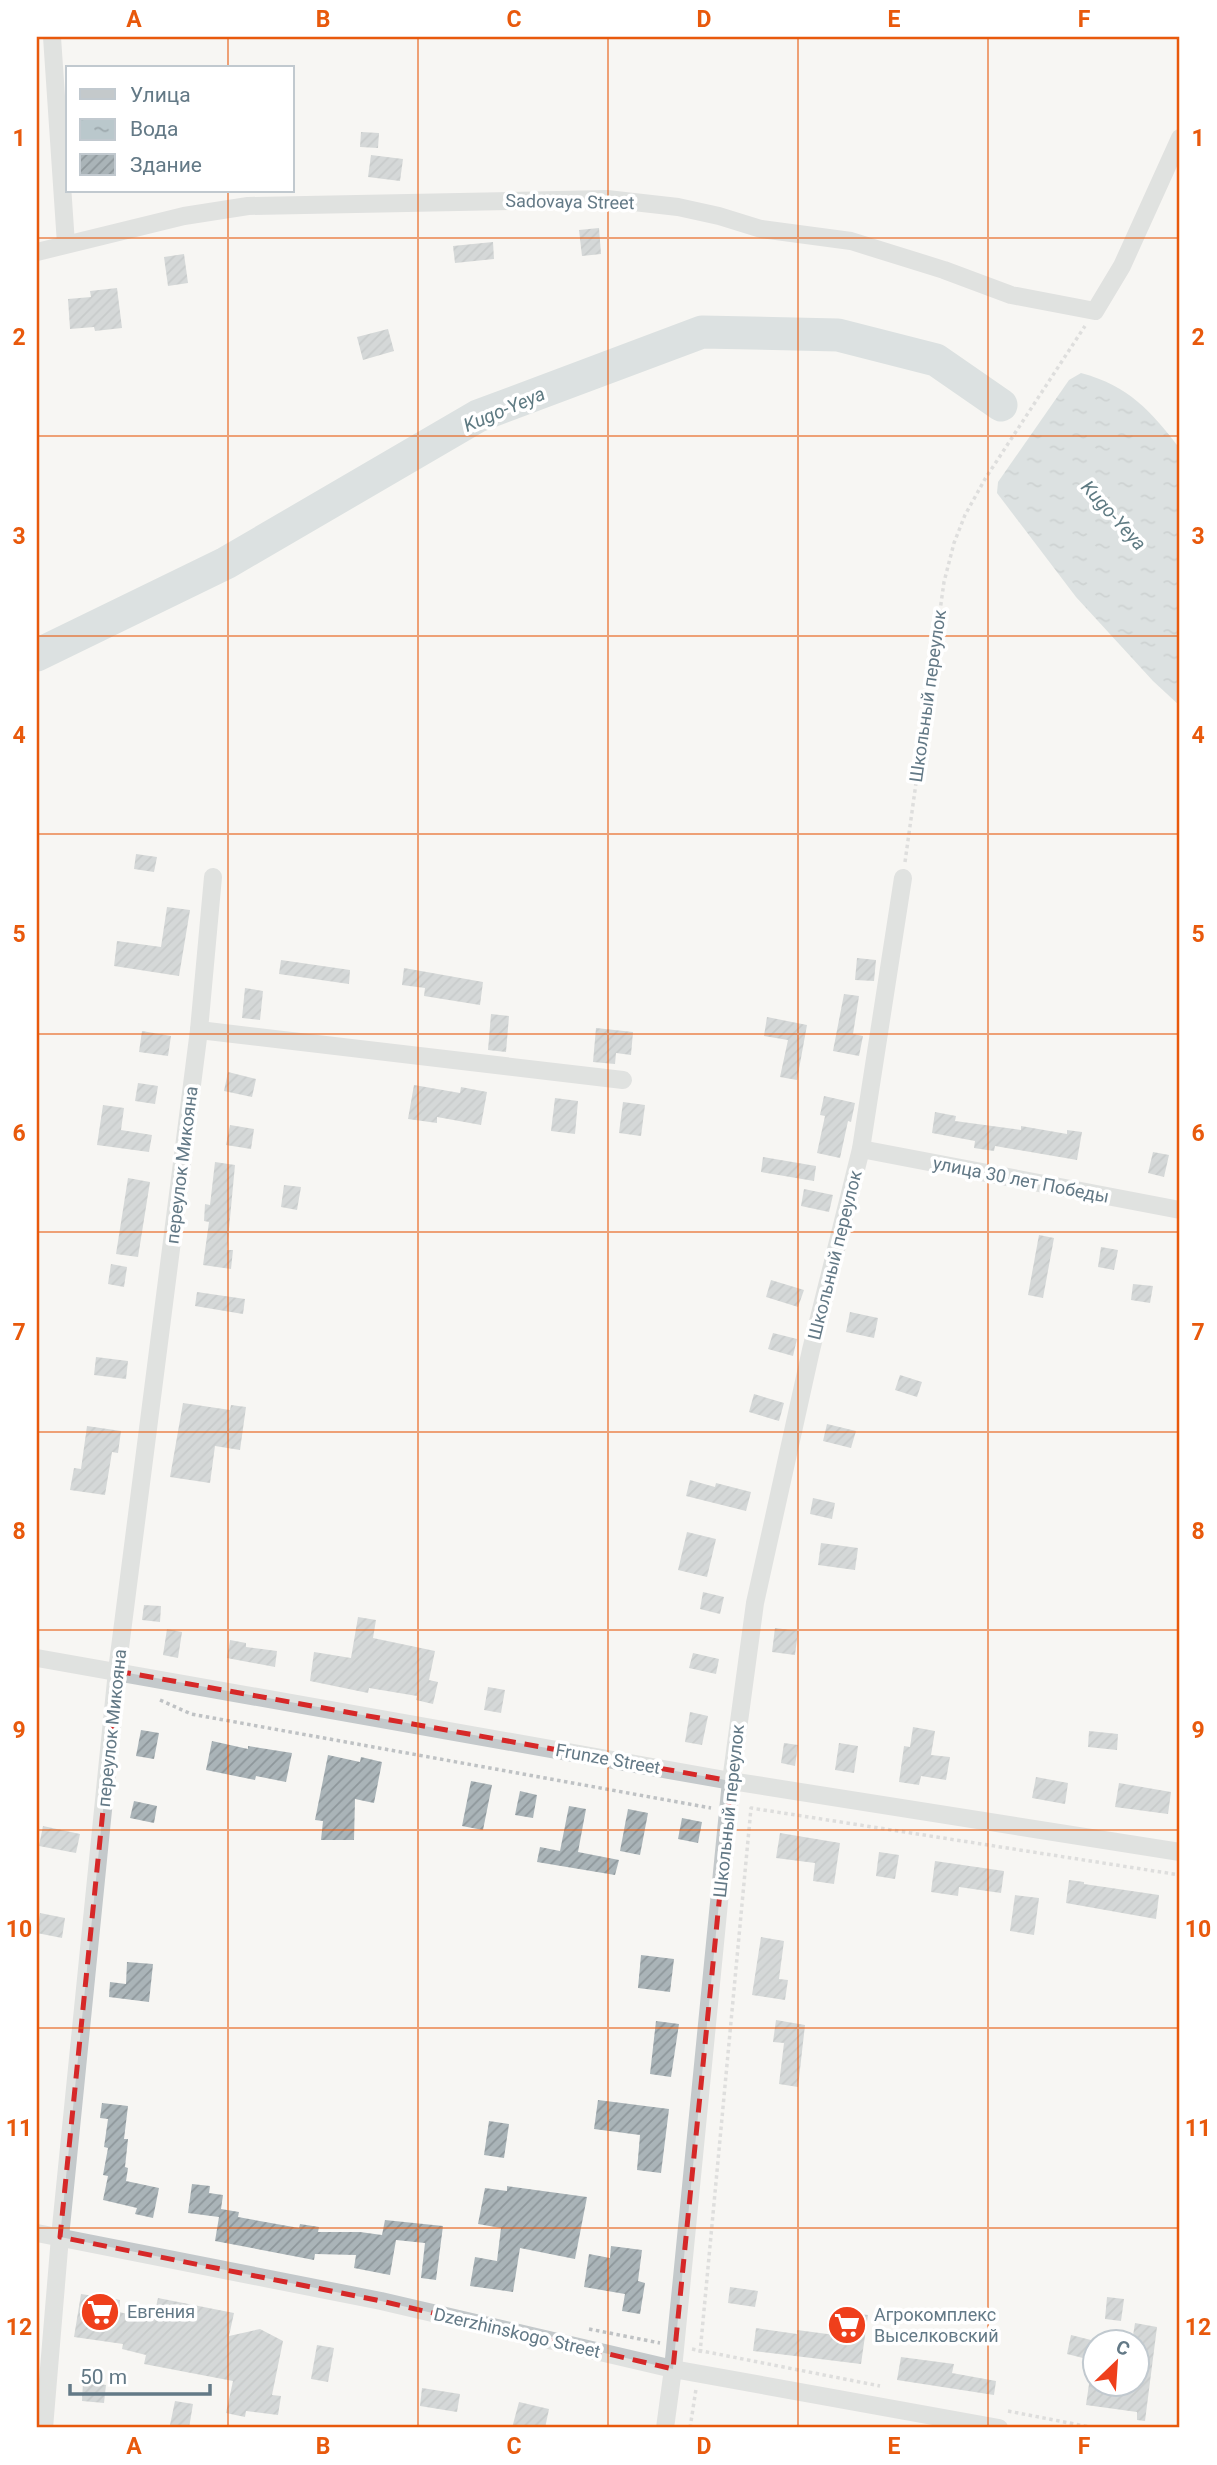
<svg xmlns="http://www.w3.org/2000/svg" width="1217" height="2465" viewBox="0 0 1217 2465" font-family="Roboto,sans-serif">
	<defs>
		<pattern id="water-ripples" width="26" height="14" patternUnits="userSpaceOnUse" patternTransform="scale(1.75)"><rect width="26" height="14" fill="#bac8cc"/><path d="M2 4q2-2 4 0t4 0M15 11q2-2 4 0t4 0" fill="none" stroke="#9ba7ab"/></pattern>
		<pattern id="building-hatch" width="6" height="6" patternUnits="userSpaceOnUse" patternTransform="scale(1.75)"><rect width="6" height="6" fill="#aab4b8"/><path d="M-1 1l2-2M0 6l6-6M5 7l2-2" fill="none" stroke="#8e979b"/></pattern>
	</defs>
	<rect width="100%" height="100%" fill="#f7f6f3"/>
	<path fill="url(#water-ripples)" d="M 1081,373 C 1129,386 1151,411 1180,449 L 1180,706 L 1153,681 L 1076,597 L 997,493 L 998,482 L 1069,380 Z"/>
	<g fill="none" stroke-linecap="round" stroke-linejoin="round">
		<path stroke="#bac8cc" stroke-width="33" d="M 37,655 L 226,563 L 478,416 L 702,332 L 838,335 L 936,360 L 1001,405"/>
	</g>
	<g fill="url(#building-hatch)">
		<path d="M 361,132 L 379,133 L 378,148 L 360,147 Z"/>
		<path d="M 371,155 L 403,159 L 400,181 L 368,177 Z"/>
		<path d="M 599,228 L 601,254 L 582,256 L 579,230 Z"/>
		<path d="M 493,242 L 494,259 L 455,263 L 453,246 Z"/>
		<path d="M 184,254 L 188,283 L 168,286 L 164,257 Z"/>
		<path d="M 117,288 L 122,328 L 95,331 L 94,327 L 70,329 L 68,299 L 91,297 L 90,291 Z"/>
		<path d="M 388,329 L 394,351 L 363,360 L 357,337 Z"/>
		<path d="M 136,854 L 157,857 L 154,872 L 134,869 Z"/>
		<path d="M 167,907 L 190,910 L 179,976 L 114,966 L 117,941 L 161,947 Z"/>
		<path d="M 857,958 L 876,960 L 874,981 L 855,980 Z"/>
		<path d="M 281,960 L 350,970 L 349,984 L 279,974 Z"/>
		<path d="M 404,968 L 483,982 L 480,1005 L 424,996 L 425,988 L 402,985 Z"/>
		<path d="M 245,988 L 263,991 L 260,1020 L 242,1018 Z"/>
		<path d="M 844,994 L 859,996 L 853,1034 L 863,1036 L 859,1056 L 833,1051 Z"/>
		<path d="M 491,1014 L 509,1016 L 506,1052 L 488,1050 Z"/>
		<path d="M 767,1017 L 807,1025 L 797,1080 L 780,1077 L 788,1040 L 764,1036 Z"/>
		<path d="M 596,1028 L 633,1032 L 631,1055 L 616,1053 L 615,1064 L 593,1062 Z"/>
		<path d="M 142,1031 L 171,1036 L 168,1056 L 139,1052 Z"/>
		<path d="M 228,1072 L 256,1079 L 252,1097 L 224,1091 Z"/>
		<path d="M 138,1083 L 158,1086 L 155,1104 L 135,1101 Z"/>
		<path d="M 414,1085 L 460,1093 L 461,1087 L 487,1092 L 481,1125 L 437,1117 L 437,1123 L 408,1119 Z"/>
		<path d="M 824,1096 L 855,1103 L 851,1122 L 848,1121 L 840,1158 L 817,1153 L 825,1116 L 820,1115 Z"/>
		<path d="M 555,1098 L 578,1101 L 575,1134 L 551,1131 Z"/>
		<path d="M 623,1102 L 645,1105 L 641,1136 L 619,1133 Z"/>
		<path d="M 103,1105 L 124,1108 L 121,1130 L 152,1135 L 149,1152 L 97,1145 Z"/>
		<path d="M 935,1112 L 956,1116 L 955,1121 L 1021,1130 L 1021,1126 L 1067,1134 L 1067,1130 L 1082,1132 L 1077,1160 L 995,1146 L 994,1151 L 974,1148 L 975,1141 L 932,1133 Z"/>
		<path d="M 230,1125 L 254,1129 L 251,1149 L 226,1145 Z"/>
		<path d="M 1153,1152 L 1169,1155 L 1164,1177 L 1148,1173 Z"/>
		<path d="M 763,1157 L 816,1166 L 814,1181 L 761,1172 Z"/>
		<path d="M 215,1162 L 235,1165 L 227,1250 L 233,1250 L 231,1269 L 203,1265 L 209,1222 L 204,1221 L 205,1204 L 210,1205 Z"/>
		<path d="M 128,1178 L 150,1182 L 138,1257 L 116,1254 Z"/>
		<path d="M 284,1185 L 301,1187 L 297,1210 L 281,1207 Z"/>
		<path d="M 804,1189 L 833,1195 L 829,1212 L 801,1206 Z"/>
		<path d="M 1039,1235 L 1054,1238 L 1043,1298 L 1028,1295 Z"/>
		<path d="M 1101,1247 L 1118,1250 L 1114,1270 L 1098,1267 Z"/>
		<path d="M 111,1264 L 127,1267 L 124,1287 L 108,1284 Z"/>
		<path d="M 771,1280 L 804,1290 L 798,1307 L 766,1297 Z"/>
		<path d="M 1133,1284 L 1153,1286 L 1150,1303 L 1131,1300 Z"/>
		<path d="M 197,1292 L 245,1299 L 243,1314 L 195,1306 Z"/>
		<path d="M 850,1312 L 878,1318 L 874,1338 L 846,1332 Z"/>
		<path d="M 773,1333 L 797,1339 L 793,1356 L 768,1349 Z"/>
		<path d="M 96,1357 L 128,1361 L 126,1379 L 94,1375 Z"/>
		<path d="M 900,1375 L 922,1382 L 917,1397 L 895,1390 Z"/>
		<path d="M 754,1394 L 784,1403 L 779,1421 L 749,1412 Z"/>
		<path d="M 183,1403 L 230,1410 L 231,1405 L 246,1407 L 240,1450 L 215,1446 L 210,1483 L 170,1477 Z"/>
		<path d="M 827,1424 L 856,1431 L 851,1448 L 823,1441 Z"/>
		<path d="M 87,1426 L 121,1431 L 118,1453 L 112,1452 L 105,1495 L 70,1490 L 74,1468 L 81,1469 Z"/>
		<path d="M 690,1480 L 715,1487 L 716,1483 L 751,1492 L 746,1511 L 686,1496 Z"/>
		<path d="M 813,1498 L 835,1503 L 832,1519 L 810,1514 Z"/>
		<path d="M 687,1532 L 716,1539 L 707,1577 L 678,1570 Z"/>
		<path d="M 821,1543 L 858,1548 L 855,1570 L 818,1565 Z"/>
		<path d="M 703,1592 L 724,1597 L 720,1614 L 700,1609 Z"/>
		<path d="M 144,1605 L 161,1606 L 160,1622 L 142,1620 Z"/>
		<path d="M 358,1617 L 376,1620 L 373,1638 L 435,1651 L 429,1680 L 438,1682 L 433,1704 L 416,1700 L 417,1696 L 369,1688 L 368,1693 L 310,1681 L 314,1652 L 351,1658 Z"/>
		<path d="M 775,1628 L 798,1631 L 795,1655 L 772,1652 Z"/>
		<path d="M 167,1629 L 182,1632 L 178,1658 L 163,1655 Z"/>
		<path d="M 230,1640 L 246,1643 L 246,1647 L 277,1651 L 275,1667 L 227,1658 Z"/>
		<path d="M 693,1653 L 719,1659 L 716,1674 L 689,1668 Z"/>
		<path d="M 488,1687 L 505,1690 L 501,1713 L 484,1710 Z"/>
		<path d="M 690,1712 L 708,1716 L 702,1745 L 685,1742 Z"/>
		<path d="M 913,1727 L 935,1731 L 931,1755 L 950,1757 L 946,1780 L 921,1776 L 919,1785 L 899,1782 L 904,1746 L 910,1747 Z"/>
		<path d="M 141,1730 L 159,1733 L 154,1759 L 136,1756 Z"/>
		<path d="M 1089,1731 L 1118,1734 L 1117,1750 L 1088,1747 Z"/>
		<path d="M 212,1741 L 248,1749 L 248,1746 L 292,1753 L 286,1782 L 256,1776 L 255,1780 L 206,1770 Z"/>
		<path d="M 784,1743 L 798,1745 L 795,1766 L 781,1763 Z"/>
		<path d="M 839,1743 L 858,1746 L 854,1773 L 835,1770 Z"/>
		<path d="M 328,1755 L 360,1762 L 361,1757 L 382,1762 L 374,1803 L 355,1799 L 354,1840 L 321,1840 L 323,1821 L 315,1820 Z"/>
		<path d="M 1036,1777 L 1068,1783 L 1065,1804 L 1032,1798 Z"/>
		<path d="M 471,1781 L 492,1785 L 483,1830 L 462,1826 Z"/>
		<path d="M 1119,1783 L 1171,1792 L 1168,1814 L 1115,1807 Z"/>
		<path d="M 520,1791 L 537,1795 L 533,1818 L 515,1815 Z"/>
		<path d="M 134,1801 L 157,1806 L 154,1823 L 130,1818 Z"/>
		<path d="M 569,1806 L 586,1809 L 578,1852 L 619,1860 L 615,1875 L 537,1862 L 540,1847 L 560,1851 Z"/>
		<path d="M 628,1809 L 648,1813 L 640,1855 L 620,1851 Z"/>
		<path d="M 682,1818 L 702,1822 L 698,1843 L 678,1839 Z"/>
		<path d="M 43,1826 L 80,1834 L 76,1853 L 39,1846 Z"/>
		<path d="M 780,1833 L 840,1843 L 834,1884 L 813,1881 L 815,1863 L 776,1858 Z"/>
		<path d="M 879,1852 L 899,1855 L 895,1879 L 876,1876 Z"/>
		<path d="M 935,1861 L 1004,1871 L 1001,1893 L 959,1887 L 958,1896 L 931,1892 Z"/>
		<path d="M 1069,1880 L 1084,1882 L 1084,1884 L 1159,1895 L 1156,1919 L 1066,1903 Z"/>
		<path d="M 1015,1895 L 1039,1898 L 1034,1935 L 1010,1931 Z"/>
		<path d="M 40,1913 L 65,1918 L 62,1938 L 37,1933 Z"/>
		<path d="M 761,1937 L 784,1941 L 779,1979 L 788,1980 L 785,2000 L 752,1995 Z"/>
		<path d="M 641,1955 L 674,1959 L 670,1992 L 638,1988 Z"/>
		<path d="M 127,1962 L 153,1964 L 149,2002 L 109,1997 L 110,1982 L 126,1984 Z"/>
		<path d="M 776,2020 L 805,2025 L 798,2087 L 779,2084 L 784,2043 L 773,2042 Z"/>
		<path d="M 656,2021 L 679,2024 L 671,2077 L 650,2074 Z"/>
		<path d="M 598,2100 L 669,2109 L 661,2173 L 637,2170 L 640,2135 L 594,2129 Z"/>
		<path d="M 102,2103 L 128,2106 L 124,2139 L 128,2139 L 125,2167 L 128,2168 L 126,2181 L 159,2188 L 153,2218 L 135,2214 L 137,2208 L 103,2200 L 108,2176 L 103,2175 L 108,2148 L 104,2147 L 108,2119 L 100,2118 Z"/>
		<path d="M 489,2121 L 509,2124 L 504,2158 L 484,2155 Z"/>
		<path d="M 192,2184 L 210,2186 L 209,2193 L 223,2195 L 221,2209 L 239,2212 L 238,2217 L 299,2228 L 300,2224 L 319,2227 L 318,2232 L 360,2232 L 382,2235 L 385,2220 L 443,2226 L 436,2280 L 421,2278 L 425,2243 L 396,2240 L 390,2275 L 354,2268 L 356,2255 L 315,2254 L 314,2260 L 215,2241 L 219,2217 L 188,2213 Z"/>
		<path d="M 507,2186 L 587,2197 L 575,2259 L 520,2248 L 513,2292 L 470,2286 L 475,2257 L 497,2261 L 501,2228 L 478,2224 L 485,2188 L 507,2191 Z"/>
		<path d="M 611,2246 L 642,2250 L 638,2281 L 645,2283 L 640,2314 L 622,2311 L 625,2294 L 584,2287 L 589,2254 L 610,2258 Z"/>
		<path d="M 730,2287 L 758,2291 L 755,2307 L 728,2303 Z"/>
		<path d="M 81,2294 L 120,2300 L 119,2312 L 153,2320 L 158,2298 L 234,2313 L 229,2336 L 260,2329 L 283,2341 L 272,2395 L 281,2396 L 278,2415 L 246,2411 L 245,2417 L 226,2413 L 233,2381 L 144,2364 L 146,2355 L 122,2349 L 123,2344 L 74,2337 Z"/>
		<path d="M 1107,2297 L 1124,2299 L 1121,2321 L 1105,2319 Z"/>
		<path d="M 838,2311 L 868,2315 L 861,2364 L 753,2351 L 756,2328 L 797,2334 L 797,2330 L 835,2335 Z"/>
		<path d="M 1135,2323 L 1157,2327 L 1145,2421 L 1137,2420 L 1137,2412 L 1086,2405 L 1089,2384 L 1137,2384 L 1137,2342 L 1132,2342 Z"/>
		<path d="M 1071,2335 L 1091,2340 L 1087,2359 L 1067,2354 Z"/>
		<path d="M 317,2345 L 334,2348 L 328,2382 L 311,2379 Z"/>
		<path d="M 901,2357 L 954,2364 L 952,2373 L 996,2381 L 994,2395 L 897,2380 Z"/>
		<path d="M 83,2382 L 106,2385 L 104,2403 L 82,2401 Z"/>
		<path d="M 422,2388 L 460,2394 L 457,2412 L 420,2406 Z"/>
		<path d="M 175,2401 L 193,2404 L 189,2428 L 170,2425 Z"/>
		<path d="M 519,2402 L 549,2409 L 545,2428 L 512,2428 Z"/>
	</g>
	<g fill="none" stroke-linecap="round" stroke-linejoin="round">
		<g stroke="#bfc2c4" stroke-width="3.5" stroke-dasharray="3.5 3.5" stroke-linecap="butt">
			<path d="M 905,862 L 944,582 L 954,543 L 965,515 L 985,479 L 1085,326"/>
			<path d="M 160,1700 L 191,1714 L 711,1808"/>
			<path d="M 589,2329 L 660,2343"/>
			<path d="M 692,2349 L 880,2386"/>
			<path d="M 700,2353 L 751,1808 L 1180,1875"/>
			<path d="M 1008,2411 L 1095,2428"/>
			<path d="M 690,2428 L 696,2389"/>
		</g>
		<g stroke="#c4c9cb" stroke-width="18">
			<path d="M 52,37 L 66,244"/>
			<path d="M 37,252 L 184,216 L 248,206 L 607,199 L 678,207 L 719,216 L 761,229 L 851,241 L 944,270 L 1011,295 L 1095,311 L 1122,266 L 1180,138"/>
			<path d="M 199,1030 L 623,1080"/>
			<path d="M 861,1149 L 1180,1210"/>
			<path d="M 37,1658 L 731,1781 L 1180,1852"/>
			<path d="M 37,2233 L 381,2301 L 673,2369 L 999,2428"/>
			<path d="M 44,2428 L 60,2237 L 117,1671 L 199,1030 L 213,877"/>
			<path d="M 665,2428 L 673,2369 L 731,1781 L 755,1603 L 811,1350 L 861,1149 L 903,878"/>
		</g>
	</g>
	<path d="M0 0H1217V2465H0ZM 117,1671 L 731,1781 L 673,2369 L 381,2301 L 60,2237 Z" fill="#f7f6f3" fill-opacity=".55" fill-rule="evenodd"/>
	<path fill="none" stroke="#d62828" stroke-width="5" stroke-dasharray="14 9" stroke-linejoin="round" d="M 117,1671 L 731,1781 L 673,2369 L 381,2301 L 60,2237 Z"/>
	<path fill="none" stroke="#e8590c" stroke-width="2" stroke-opacity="0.55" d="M 228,37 L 228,68M 418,37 L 418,2428M 608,37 L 608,2428M 798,37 L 798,2428M 988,37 L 988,2428M 228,191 L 228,2428M 37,238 L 1180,238M 37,436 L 1180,436M 37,636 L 1180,636M 37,834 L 1180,834M 37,1034 L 1180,1034M 37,1232 L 1180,1232M 37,1432 L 1180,1432M 37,1630 L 1180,1630M 37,1830 L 1180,1830M 37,2028 L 1180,2028M 37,2228 L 1180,2228"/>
	<defs>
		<g id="supermarket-disc" transform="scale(2.0125)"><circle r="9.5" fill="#ef3f1b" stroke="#fff"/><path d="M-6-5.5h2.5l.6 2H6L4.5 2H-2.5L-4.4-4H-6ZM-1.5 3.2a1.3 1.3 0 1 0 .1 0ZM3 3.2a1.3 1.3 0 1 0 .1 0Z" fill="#fff"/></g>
	</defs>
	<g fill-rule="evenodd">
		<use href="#supermarket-disc" x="100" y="2312"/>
		<use href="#supermarket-disc" x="847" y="2325"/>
	</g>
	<g text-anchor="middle" stroke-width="7" stroke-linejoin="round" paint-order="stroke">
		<g font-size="18" fill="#637986" stroke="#fff">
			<text transform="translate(570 202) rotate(1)" y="6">Sadovaya Street</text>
			<text transform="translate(928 696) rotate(-82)" y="6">Школьный переулок</text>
			<text transform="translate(182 1165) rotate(-83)" y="6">переулок Микояна</text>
			<text transform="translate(1021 1180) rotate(11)" y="6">улица 30 лет Победы</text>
			<text transform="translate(835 1255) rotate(-76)" y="6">Школьный переулок</text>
			<text transform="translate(112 1728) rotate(-84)" y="6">переулок Микояна</text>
			<text transform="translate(608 1759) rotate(10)" y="6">Frunze Street</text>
			<text transform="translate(729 1811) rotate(-84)" y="6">Школьный переулок</text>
			<text transform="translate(517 2333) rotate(13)" y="6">Dzerzhinskogo Street</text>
		</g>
		<g font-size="18" fill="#637986" stroke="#fff" text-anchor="start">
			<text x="127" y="2318">Евгения</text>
			<text x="874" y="2321">Агрокомплекс<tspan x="874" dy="21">Выселковский</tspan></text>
		</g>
		<g font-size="19" font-style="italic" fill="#5f7b83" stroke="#fff">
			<text transform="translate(504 409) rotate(-23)" y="7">Kugo-Yeya</text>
			<text transform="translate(1114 515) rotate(48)" y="7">Kugo-Yeya</text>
		</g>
	</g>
	<rect width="1217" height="2465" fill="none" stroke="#ffffff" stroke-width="77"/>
	<rect x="66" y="66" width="228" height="126" fill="#ffffff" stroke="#c1c9cf" stroke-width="2"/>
	<rect x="80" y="89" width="35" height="10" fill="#c4c9cb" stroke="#c1c9cf" stroke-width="2"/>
	<text x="130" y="102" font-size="21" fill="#637986">Улица</text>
	<rect x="80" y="119" width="35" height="21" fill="url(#water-ripples)" stroke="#c1c9cf" stroke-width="2"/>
	<text x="130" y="136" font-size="21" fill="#637986">Вода</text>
	<rect x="80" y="154" width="35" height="21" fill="url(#building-hatch)" stroke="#c1c9cf" stroke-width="2"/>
	<text x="130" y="172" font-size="21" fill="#637986">Здание</text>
	<g transform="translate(1116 2363) rotate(25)"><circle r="33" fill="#ffffff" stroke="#c1c9cf" stroke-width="2"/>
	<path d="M0-5L12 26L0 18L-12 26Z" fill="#ef3f1b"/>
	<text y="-10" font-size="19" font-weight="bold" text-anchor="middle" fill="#637986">С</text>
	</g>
	<path d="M70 2384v10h140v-10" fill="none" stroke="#637986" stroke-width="3.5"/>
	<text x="80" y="2384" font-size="21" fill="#637986" stroke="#ffffff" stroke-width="5" paint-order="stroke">50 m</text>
	<rect x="38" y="38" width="1140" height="2388" fill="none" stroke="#e8590c" stroke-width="2.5"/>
	<g font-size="23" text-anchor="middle" font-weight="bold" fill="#e8590c">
		<text x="134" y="27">A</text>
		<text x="323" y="27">B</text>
		<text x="514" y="27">C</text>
		<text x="704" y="27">D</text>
		<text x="894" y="27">E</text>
		<text x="1084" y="27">F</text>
		<text x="19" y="146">1</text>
		<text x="1198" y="146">1</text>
		<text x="19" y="345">2</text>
		<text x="1198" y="345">2</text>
		<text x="19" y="544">3</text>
		<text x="1198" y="544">3</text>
		<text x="19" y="743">4</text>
		<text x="1198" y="743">4</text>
		<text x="19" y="942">5</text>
		<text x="1198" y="942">5</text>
		<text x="19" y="1141">6</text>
		<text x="1198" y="1141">6</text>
		<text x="19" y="1340">7</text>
		<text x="1198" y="1340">7</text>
		<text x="19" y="1539">8</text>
		<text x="1198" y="1539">8</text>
		<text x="19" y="1738">9</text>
		<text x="1198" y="1738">9</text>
		<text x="19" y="1937">10</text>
		<text x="1198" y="1937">10</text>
		<text x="19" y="2136">11</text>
		<text x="1198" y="2136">11</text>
		<text x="19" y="2335">12</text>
		<text x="1198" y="2335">12</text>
		<text x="134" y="2454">A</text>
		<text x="323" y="2454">B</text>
		<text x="514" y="2454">C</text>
		<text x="704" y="2454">D</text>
		<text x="894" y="2454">E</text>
		<text x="1084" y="2454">F</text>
	</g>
</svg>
